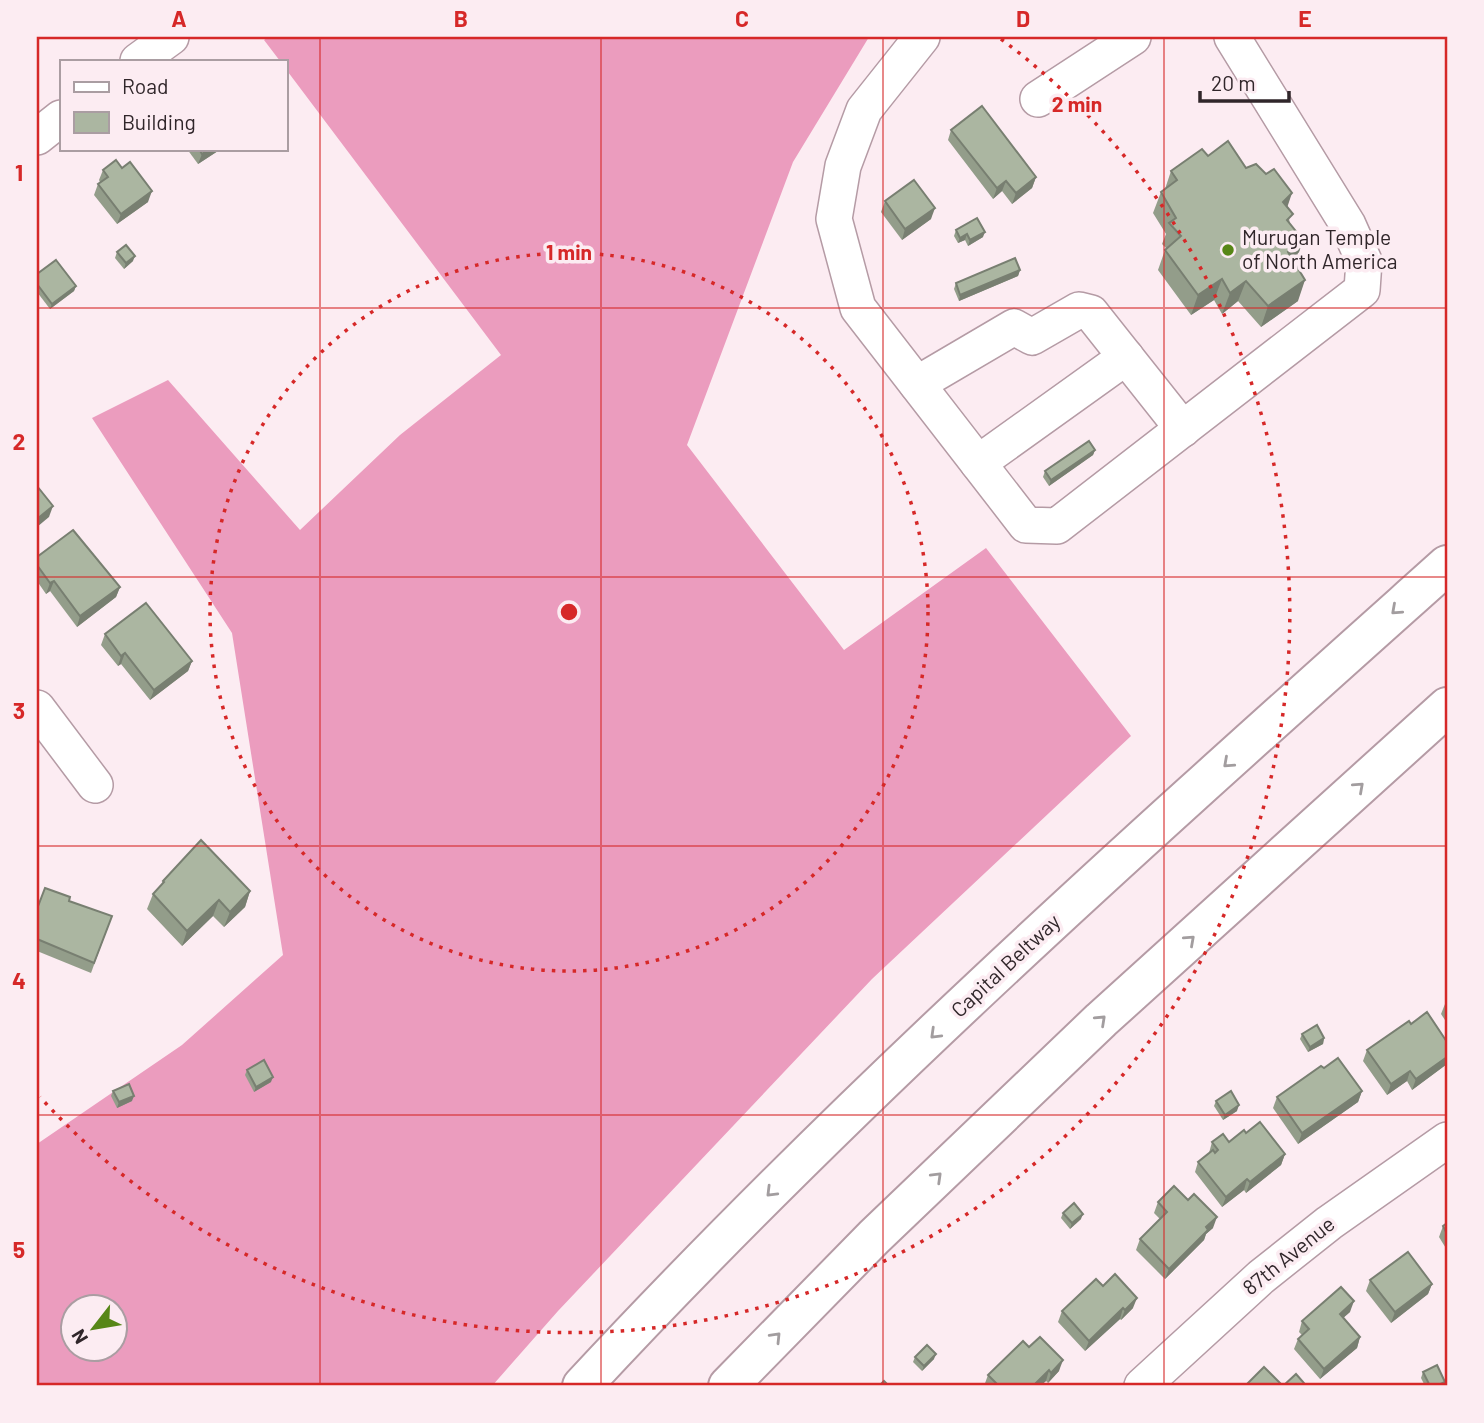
<svg xmlns="http://www.w3.org/2000/svg" width="1484" height="1423" viewBox="0 0 1484 1423" font-family="Barlow,sans-serif">
	<rect width="100%" height="100%" fill="#fcecf2"/>
	<path fill="#eb9cbe" fill-rule="evenodd" d="M 268,37 L 869,37 L 793,162 L 687,445 L 844,650 L 986,548 L 1131,736 L 872,979 L 558,1311 L 492,1386 L 37,1386 L 37,1144 L 182,1045 L 283,955 L 232,633 L 92,418 L 168,380 L 300,530 L 400,435 L 501,355 L 285,68 L 285,61 L 280,61 L 264,40 ZM 74,1308 L 116,1308 L 116,1350 L 74,1350 Z"/>
	<g fill="none" stroke-linecap="round" stroke-linejoin="round">
		<g stroke="#b59ba5" stroke-width="38">
			<g id="minor">
				<path d="M 922,37 L 864,110 L 843,166 L 834,219 L 858,308 L 1026,525 L 1057,526 L 1362,290 L 1364,261 L 1348,225 L 1232,37"/>
				<path d="M 138,61 L 171,37"/>
				<path d="M 1038,99 L 1133,37"/>
				<path d="M 37,137 L 61,118"/>
				<path d="M 917,384 L 1014,327 L 1032,337 L 1079,310 L 1091,313 L 1183,429"/>
				<path d="M 978,463 L 1126,357"/>
				<path d="M 37,708 L 95,785"/>
				<path d="M 1142,1386 L 1261,1277 L 1329,1223 L 1447,1140"/>
			</g>
		</g>
		<g stroke="#b59ba5" stroke-width="42">
			<g id="highway">
				<path d="M 582,1386 C 852,1095 1151,830 1447,565"/>
				<path d="M 728,1386 L 874,1237 L 1101,1020 L 1447,707"/>
			</g>
		</g>
		<use href="#minor" stroke="#fff" stroke-width="35"/>
		<use href="#highway" stroke="#fff" stroke-width="38"/>
	</g>
	<g fill="#939d8a">
		<path d="M 951,130 L 1036,177 L 1032,188 L 1012,204 L 1002,191 L 993,199 L 948,140 Z"/>
		<path d="M 187,149 L 221,149 L 198,164 Z"/>
		<path d="M 1208,156 L 1246,168 L 1287,207 L 1290,224 L 1303,240 L 1296,261 L 1294,262 L 1298,301 L 1261,327 L 1238,301 L 1222,314 L 1214,300 L 1191,315 L 1158,270 L 1165,250 L 1167,249 L 1162,244 L 1166,234 L 1153,213 L 1161,192 L 1165,189 L 1171,171 Z"/>
		<path d="M 122,168 L 148,202 L 117,224 L 94,195 L 98,184 L 100,182 L 99,180 L 103,170 Z"/>
		<path d="M 885,201 L 931,219 L 902,240 L 881,212 Z"/>
		<path d="M 956,230 L 983,237 L 968,246 L 965,240 L 958,243 L 954,236 Z"/>
		<path d="M 117,252 L 133,261 L 124,269 L 115,258 Z"/>
		<path d="M 1020,270 L 1018,276 L 959,301 L 954,289 L 956,283 Z"/>
		<path d="M 37,274 L 76,286 L 74,291 L 50,309 L 37,292 Z"/>
		<path d="M 1095,450 L 1093,455 L 1049,486 L 1043,477 L 1045,471 Z"/>
		<path d="M 37,557 L 120,587 L 116,597 L 77,627 L 50,591 L 46,594 L 37,581 Z"/>
		<path d="M 105,634 L 192,661 L 188,671 L 150,700 L 121,664 L 118,666 L 101,645 Z"/>
		<path d="M 163,881 L 250,891 L 245,907 L 224,927 L 213,916 L 182,946 L 147,909 L 153,894 L 161,886 Z"/>
		<path d="M 37,909 L 112,916 L 91,973 L 37,951 Z"/>
		<path d="M 1447,1002 L 1447,1023 L 1441,1014 L 1445,1004 Z"/>
		<path d="M 1411,1024 L 1447,1042 L 1447,1064 L 1412,1090 L 1407,1081 L 1387,1095 L 1363,1061 L 1367,1050 Z"/>
		<path d="M 1302,1034 L 1324,1038 L 1323,1044 L 1308,1052 L 1300,1039 Z"/>
		<path d="M 1324,1068 L 1362,1091 L 1358,1102 L 1298,1144 L 1273,1108 L 1277,1097 Z"/>
		<path d="M 247,1070 L 271,1082 L 254,1092 L 245,1075 Z"/>
		<path d="M 113,1091 L 132,1101 L 117,1108 L 111,1096 Z"/>
		<path d="M 1216,1101 L 1237,1111 L 1223,1120 L 1214,1106 Z"/>
		<path d="M 1246,1133 L 1285,1154 L 1281,1165 L 1246,1193 L 1244,1190 L 1222,1207 L 1195,1172 L 1198,1162 L 1209,1153 L 1212,1142 L 1229,1142 Z"/>
		<path d="M 1158,1202 L 1213,1228 L 1206,1234 L 1204,1240 L 1165,1279 L 1136,1250 L 1140,1239 L 1160,1219 L 1154,1213 Z"/>
		<path d="M 1063,1213 L 1081,1219 L 1070,1229 L 1061,1218 Z"/>
		<path d="M 1447,1223 L 1447,1250 L 1439,1237 L 1443,1226 Z"/>
		<path d="M 1370,1280 L 1432,1284 L 1428,1294 L 1391,1323 L 1366,1291 Z"/>
		<path d="M 1103,1286 L 1133,1308 L 1121,1320 L 1120,1319 L 1085,1351 L 1058,1322 L 1062,1311 Z"/>
		<path d="M 1350,1312 L 1343,1318 L 1360,1337 L 1357,1348 L 1320,1379 L 1294,1349 L 1298,1339 L 1302,1335 L 1299,1332 L 1302,1321 Z"/>
		<path d="M 1029,1347 L 1059,1371 L 1048,1383 L 1046,1381 L 1040,1386 L 984,1386 L 988,1375 Z"/>
		<path d="M 915,1357 L 934,1359 L 922,1371 L 913,1362 Z"/>
		<path d="M 1423,1372 L 1443,1386 L 1425,1386 L 1421,1378 Z"/>
	</g>
	<g fill="#787f71">
		<path d="M 209,149 L 221,149 L 198,164 L 202,154 Z"/>
		<path d="M 1036,177 L 1032,188 L 1012,204 L 1016,193 Z"/>
		<path d="M 1006,181 L 1002,191 L 993,199 L 997,188 Z"/>
		<path d="M 152,191 L 148,202 L 117,224 L 121,214 Z"/>
		<path d="M 1292,193 L 1285,214 L 1283,202 Z"/>
		<path d="M 935,208 L 931,219 L 902,240 L 905,229 Z"/>
		<path d="M 985,232 L 983,237 L 968,246 L 970,240 Z"/>
		<path d="M 967,234 L 965,240 L 958,243 L 960,238 Z"/>
		<path d="M 1303,240 L 1296,261 L 1281,273 L 1288,252 Z"/>
		<path d="M 135,256 L 133,261 L 124,269 L 126,263 Z"/>
		<path d="M 1020,270 L 1018,276 L 959,301 L 960,295 Z"/>
		<path d="M 1222,279 L 1214,300 L 1191,315 L 1198,295 Z"/>
		<path d="M 1305,280 L 1298,301 L 1261,327 L 1268,306 Z"/>
		<path d="M 1246,281 L 1238,301 L 1222,314 L 1230,293 Z"/>
		<path d="M 76,286 L 74,291 L 50,309 L 52,304 Z"/>
		<path d="M 1095,450 L 1093,455 L 1049,486 L 1051,480 Z"/>
		<path d="M 53,506 L 49,517 L 37,527 L 37,519 Z"/>
		<path d="M 54,581 L 50,591 L 46,594 L 50,583 Z"/>
		<path d="M 120,587 L 116,597 L 77,627 L 80,616 Z"/>
		<path d="M 125,653 L 121,664 L 118,666 L 121,656 Z"/>
		<path d="M 192,661 L 188,671 L 150,700 L 154,690 Z"/>
		<path d="M 250,891 L 245,907 L 224,927 L 230,912 Z"/>
		<path d="M 219,900 L 213,916 L 182,946 L 187,931 Z"/>
		<path d="M 1324,1038 L 1323,1044 L 1308,1052 L 1310,1047 Z"/>
		<path d="M 1447,1057 L 1447,1064 L 1412,1090 L 1416,1079 Z"/>
		<path d="M 1410,1071 L 1407,1081 L 1387,1095 L 1391,1084 Z"/>
		<path d="M 273,1077 L 271,1082 L 254,1092 L 256,1087 Z"/>
		<path d="M 1362,1091 L 1358,1102 L 1298,1144 L 1302,1133 Z"/>
		<path d="M 134,1096 L 132,1101 L 117,1108 L 119,1102 Z"/>
		<path d="M 1239,1105 L 1237,1111 L 1223,1120 L 1225,1115 Z"/>
		<path d="M 1285,1154 L 1281,1165 L 1246,1193 L 1250,1182 Z"/>
		<path d="M 1247,1179 L 1244,1190 L 1222,1207 L 1226,1197 Z"/>
		<path d="M 1083,1214 L 1081,1219 L 1070,1229 L 1072,1223 Z"/>
		<path d="M 1217,1217 L 1213,1228 L 1206,1234 L 1204,1240 L 1165,1279 L 1169,1269 L 1206,1227 Z"/>
		<path d="M 1432,1284 L 1428,1294 L 1391,1323 L 1395,1312 Z"/>
		<path d="M 1137,1298 L 1133,1308 L 1121,1320 L 1125,1310 Z"/>
		<path d="M 1354,1301 L 1350,1312 L 1336,1324 L 1340,1314 Z"/>
		<path d="M 1123,1308 L 1120,1319 L 1085,1351 L 1089,1341 Z"/>
		<path d="M 1360,1337 L 1357,1348 L 1320,1379 L 1324,1369 Z"/>
		<path d="M 936,1354 L 934,1359 L 922,1371 L 924,1366 Z"/>
		<path d="M 1063,1360 L 1059,1371 L 1048,1383 L 1051,1373 Z"/>
		<path d="M 1049,1370 L 1046,1381 L 1040,1386 L 1033,1386 Z"/>
	</g>
	<g fill="#abb6a1" stroke="#787f71" stroke-width="2">
		<path d="M 982,106 L 1036,177 L 1016,193 L 1006,181 L 997,188 L 951,130 Z"/>
		<path d="M 1228,141 L 1246,168 L 1256,164 L 1266,174 L 1274,169 L 1292,193 L 1283,202 L 1293,214 L 1287,220 L 1303,240 L 1288,252 L 1305,280 L 1268,306 L 1246,281 L 1230,293 L 1222,279 L 1198,295 L 1165,250 L 1181,236 L 1169,223 L 1176,218 L 1161,192 L 1177,180 L 1171,171 L 1202,149 L 1208,156 Z"/>
		<path d="M 199,149 L 209,149 L 202,154 Z"/>
		<path d="M 116,160 L 122,168 L 130,162 L 152,191 L 121,214 L 98,184 L 108,177 L 103,170 Z"/>
		<path d="M 914,180 L 935,208 L 905,229 L 885,201 Z"/>
		<path d="M 977,218 L 985,232 L 970,240 L 967,234 L 960,238 L 956,230 Z"/>
		<path d="M 126,245 L 135,256 L 126,263 L 117,252 Z"/>
		<path d="M 1015,258 L 1020,270 L 960,295 L 956,283 Z"/>
		<path d="M 56,260 L 76,286 L 52,304 L 37,284 L 37,274 Z"/>
		<path d="M 1089,441 L 1095,450 L 1051,480 L 1045,471 Z"/>
		<path d="M 37,486 L 53,506 L 37,519 Z"/>
		<path d="M 73,530 L 120,587 L 80,616 L 54,581 L 50,583 L 37,565 L 37,557 Z"/>
		<path d="M 146,603 L 192,661 L 154,690 L 125,653 L 121,656 L 105,634 Z"/>
		<path d="M 201,840 L 250,891 L 230,912 L 219,900 L 187,931 L 153,894 L 164,882 L 163,881 Z"/>
		<path d="M 45,888 L 70,897 L 69,901 L 112,916 L 94,963 L 37,939 L 37,909 Z"/>
		<path d="M 1427,1012 L 1447,1042 L 1447,1057 L 1416,1079 L 1410,1071 L 1391,1084 L 1367,1050 L 1409,1021 L 1411,1024 Z"/>
		<path d="M 1317,1025 L 1324,1038 L 1310,1047 L 1302,1034 Z"/>
		<path d="M 1338,1058 L 1362,1091 L 1302,1133 L 1277,1097 L 1321,1066 L 1324,1068 Z"/>
		<path d="M 264,1060 L 273,1077 L 256,1087 L 247,1070 Z"/>
		<path d="M 129,1084 L 134,1096 L 119,1102 L 113,1091 Z"/>
		<path d="M 1231,1091 L 1239,1105 L 1225,1115 L 1216,1101 Z"/>
		<path d="M 1260,1122 L 1285,1154 L 1250,1182 L 1247,1179 L 1226,1197 L 1198,1162 L 1213,1150 L 1215,1153 L 1218,1150 L 1212,1142 L 1223,1134 L 1229,1142 L 1244,1130 L 1246,1133 Z"/>
		<path d="M 1174,1186 L 1188,1200 L 1194,1194 L 1217,1217 L 1206,1227 L 1208,1230 L 1169,1269 L 1140,1239 L 1167,1212 L 1158,1202 Z"/>
		<path d="M 1074,1203 L 1083,1214 L 1072,1223 L 1063,1213 Z"/>
		<path d="M 1447,1223 L 1447,1234 L 1443,1226 Z"/>
		<path d="M 1408,1252 L 1432,1284 L 1395,1312 L 1370,1280 Z"/>
		<path d="M 1115,1274 L 1137,1298 L 1125,1310 L 1123,1308 L 1089,1341 L 1062,1311 L 1096,1279 L 1103,1286 Z"/>
		<path d="M 1341,1287 L 1354,1301 L 1340,1314 L 1360,1337 L 1324,1369 L 1298,1339 L 1309,1329 L 1302,1321 Z"/>
		<path d="M 1040,1337 L 1063,1360 L 1051,1373 L 1049,1370 L 1033,1386 L 999,1386 L 988,1375 L 1023,1341 L 1029,1347 Z"/>
		<path d="M 927,1345 L 936,1354 L 924,1366 L 915,1357 Z"/>
		<path d="M 1437,1365 L 1445,1382 L 1436,1386 L 1430,1386 L 1423,1372 Z"/>
		<path d="M 1264,1367 L 1283,1386 L 1245,1386 Z"/>
		<path d="M 1296,1374 L 1304,1383 L 1300,1386 L 1283,1386 Z"/>
		<path d="M 884,1381 L 889,1386 L 879,1386 Z"/>
	</g>
	<defs><path id="oneway-chevron" d="M-2-3.5L2.5 0L-2 3.5" fill="none" stroke-width="1.6" stroke-linecap="round" stroke-linejoin="round" transform="scale(1.75)"/></defs>
	<g stroke="#a29d9f">
		<use href="#oneway-chevron" transform="translate(1396 610) rotate(138)"/>
		<use href="#oneway-chevron" transform="translate(1228 763) rotate(138)"/>
		<use href="#oneway-chevron" transform="translate(1359 787) rotate(-42)"/>
		<use href="#oneway-chevron" transform="translate(1190 940) rotate(-42)"/>
		<use href="#oneway-chevron" transform="translate(1101 1020) rotate(-43)"/>
		<use href="#oneway-chevron" transform="translate(935 1034) rotate(136)"/>
		<use href="#oneway-chevron" transform="translate(937 1177) rotate(-44)"/>
		<use href="#oneway-chevron" transform="translate(771 1192) rotate(135)"/>
		<use href="#oneway-chevron" transform="translate(776 1337) rotate(-46)"/>
	</g>
	<path fill="none" stroke="#d62828" stroke-width="2" stroke-opacity="0.55" d="M 320,37 L 320,1386M 601,37 L 601,1386M 883,37 L 883,1386M 1164,37 L 1164,1386M 37,308 L 1447,308M 37,577 L 1447,577M 37,846 L 1447,846M 37,1115 L 1447,1115"/>
	<g fill="none" stroke="#d62828" stroke-width="3.5" stroke-dasharray="3.5 7">
		<circle cx="569" cy="612" r="359"/>
		<path d="M1001 39A718 718 0 1 1 40 1097"/>
	</g>
	<circle fill="#578617" stroke="#fcecf2" stroke-width="2.5" cx="1228" cy="250" r="7"/>
	<g text-anchor="middle" stroke-width="7" stroke-linejoin="round" paint-order="stroke">
		<g font-size="21" fill="#30262a" stroke="#fcecf2" text-anchor="start">
			<text x="1242" y="245">Murugan Temple<tspan x="1242" dy="24">of North America</tspan></text>
		</g>
		<g font-size="21" fill="#30262a" stroke="#fcecf2">
			<text transform="translate(1006 966) rotate(-43)" y="7">Capital Beltway</text>
			<text transform="translate(1289 1256) rotate(-39)" y="7">87th Avenue</text>
		</g>
	</g>
	<circle cx="569" cy="612" r="10" fill="#d62828" stroke="#fcecf2" stroke-width="3.5"/>
	<g font-size="21" text-anchor="middle" font-weight="bold" fill="#d62828" stroke="#fcecf2" stroke-width="7" stroke-linejoin="round" paint-order="stroke">
		<text x="1077" y="112">2 min</text>
		<text x="569" y="260">1 min</text>
	</g>
	<rect width="1484" height="1423" fill="none" stroke="#fcecf2" stroke-width="77"/>
	<rect x="60" y="60" width="228" height="91" fill="#fcecf2" stroke="#aa9da2" stroke-width="2"/>
	<rect x="74" y="82" width="35" height="10" fill="#ffffff" stroke="#aa9da2" stroke-width="2"/>
	<text x="122" y="94" font-size="21" fill="#30262a">Road</text>
	<rect x="74" y="112" width="35" height="21" fill="#abb6a1" stroke="#aa9da2" stroke-width="2"/>
	<text x="122" y="130" font-size="21" fill="#30262a">Building</text>
	<g transform="translate(94 1328) rotate(239)"><circle r="33" fill="#fcecf2" stroke="#aa9da2" stroke-width="2"/>
	<path d="M0-5L12 26L0 18L-12 26Z" fill="#578617"/>
	<text y="-10" font-size="19" font-weight="bold" text-anchor="middle" fill="#30262a">N</text>
	</g>
	<path d="M1200 91v10h89v-10" fill="none" stroke="#30262a" stroke-width="3.5"/>
	<text x="1211" y="91" font-size="21" fill="#30262a" stroke="#fcecf2" stroke-width="5" paint-order="stroke">20 m</text>
	<rect x="38" y="38" width="1408" height="1346" fill="none" stroke="#d62828" stroke-width="2.5"/>
	<g font-size="23" text-anchor="middle" font-weight="bold" fill="#d62828">
		<text x="179" y="27">A</text>
		<text x="461" y="27">B</text>
		<text x="742" y="27">C</text>
		<text x="1023" y="27">D</text>
		<text x="1305" y="27">E</text>
		<text x="19" y="181">1</text>
		<text x="19" y="450">2</text>
		<text x="19" y="719">3</text>
		<text x="19" y="989">4</text>
		<text x="19" y="1258">5</text>
	</g>
</svg>
